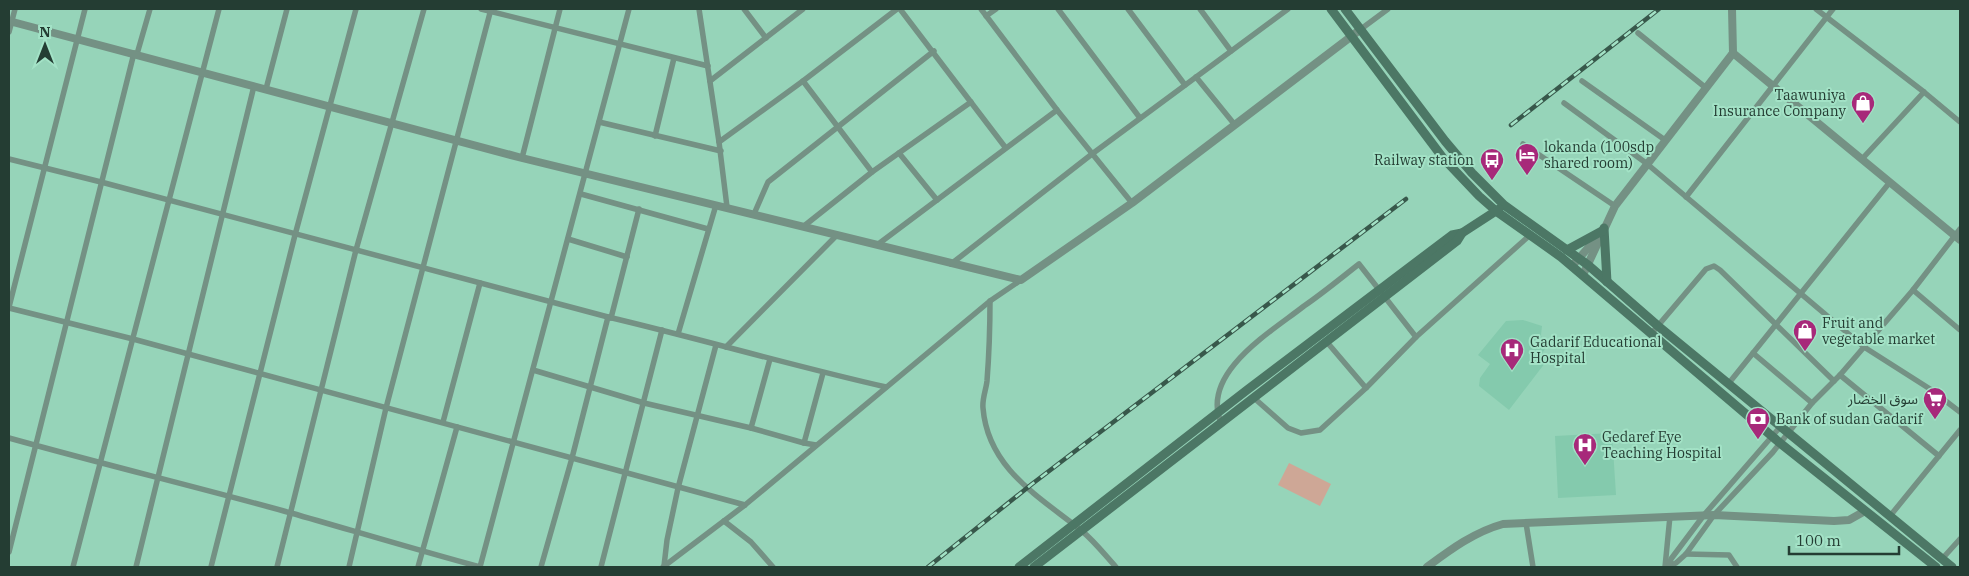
<svg xmlns="http://www.w3.org/2000/svg" width="1969" height="576" viewBox="0 0 1969 576" font-family="'IBM Plex Serif','Noto Sans Arabic',serif">
	<rect width="100%" height="100%" fill="#96d4b9"/>
	<g fill="#84caad">
		<path d="M 1523,320 L 1542,326 L 1541,335 L 1545,349 L 1543,352 L 1545,363 L 1509,410 L 1479,386 L 1480,378 L 1490,364 L 1478,355 L 1506,321 Z"/>
		<path d="M 1612,433 L 1616,495 L 1558,498 L 1555,436 Z"/>
	</g>
	<path fill="#cea796" d="M 1289,463 L 1331,484 L 1320,506 L 1278,485 Z"/>
	<g fill="none" stroke-linecap="round" stroke-linejoin="round">
		<g stroke="#749184" stroke-width="5.5">
			<path d="M 481,9 L 708,66"/>
			<path d="M 699,9 L 719,142 L 727,207"/>
			<path d="M 744,9 L 766,38"/>
			<path d="M 900,9 L 1005,147"/>
			<path d="M 981,9 L 1057,110 L 1132,203"/>
			<path d="M 1058,9 L 1140,118"/>
			<path d="M 1128,9 L 1185,85"/>
			<path d="M 1200,9 L 1231,51"/>
			<path d="M 1816,9 L 1924,92 L 1960,122"/>
			<path d="M 986,16 L 996,9"/>
			<path d="M 1361,29 L 1388,9"/>
			<path d="M 9,32 L 15,9"/>
			<path d="M 1638,33 L 1706,88"/>
			<path d="M 137,54 L 150,9"/>
			<path d="M 1196,77 L 1235,125"/>
			<path d="M 710,81 L 803,9"/>
			<path d="M 803,81 L 872,172"/>
			<path d="M 1582,81 L 1665,140"/>
			<path d="M 266,89 L 287,9"/>
			<path d="M 1564,103 L 1646,163 L 1864,347 L 1930,389 L 1960,412"/>
			<path d="M 599,122 L 721,151"/>
			<path d="M 655,136 L 674,58"/>
			<path d="M 719,142 L 803,81 L 897,9"/>
			<path d="M 1523,144 L 1615,206"/>
			<path d="M 899,153 L 937,200"/>
			<path d="M 522,158 L 560,9"/>
			<path d="M 9,159 L 101,182 L 608,317 C 701,339 793,366 886,387"/>
			<path d="M 1862,159 L 1924,92"/>
			<path d="M 581,194 L 708,229"/>
			<path d="M 1686,197 L 1833,9"/>
			<path d="M 754,214 L 768,182 L 934,51"/>
			<path d="M 804,226 L 872,172 L 971,102"/>
			<path d="M 568,239 L 627,257"/>
			<path d="M 877,245 L 1057,110"/>
			<path d="M 951,264 L 1092,154 L 1288,9"/>
			<path d="M 1913,290 L 1960,330"/>
			<path d="M 990,301 C 990,328 989,355 987,381 C 986,390 982,399 983,408 C 988,469 1040,497 1082,531 C 1095,542 1105,555 1116,567"/>
			<path d="M 9,307 L 85,9"/>
			<path d="M 9,308 L 133,339 L 745,505"/>
			<path d="M 611,318 L 639,209"/>
			<path d="M 678,334 L 716,205"/>
			<path d="M 1651,334 L 1706,269 L 1714,266 L 1720,270 L 1834,381"/>
			<path d="M 1326,341 L 1366,388"/>
			<path d="M 726,347 L 837,235"/>
			<path d="M 1753,353 L 1812,403"/>
			<path d="M 533,370 L 644,403 L 751,428 L 804,443 L 816,445"/>
			<path d="M 1840,375 L 1939,456"/>
			<path d="M 1729,383 L 1890,182"/>
			<path d="M 1254,398 L 1288,428 L 1301,433 L 1320,430 L 1366,388 L 1416,337 L 1530,235"/>
			<path d="M 443,422 L 480,283"/>
			<path d="M 1221,423 C 1200,373 1271,332 1304,306 C 1323,293 1341,278 1359,264 L 1416,337"/>
			<path d="M 751,428 L 770,359"/>
			<path d="M 9,438 C 102,464 197,487 291,513 C 354,531 417,550 480,567 L 629,9"/>
			<path d="M 804,443 L 823,373"/>
			<path d="M 1890,516 L 1960,430"/>
			<path d="M 724,521 L 751,542 L 773,567"/>
			<path d="M 1526,523 L 1533,567"/>
			<path d="M 9,552 L 134,53"/>
			<path d="M 1686,554 L 1729,555 L 1737,567"/>
			<path d="M 1942,559 L 1960,539"/>
			<path d="M 664,566 L 667,540 L 678,488 L 716,345"/>
			<path d="M 1669,566 L 1676,563 L 1686,554 L 1714,515 L 1773,452 L 1812,403 L 1840,375 L 1913,290 L 1960,229"/>
			<path d="M 73,567 L 219,9"/>
			<path d="M 136,567 L 254,86"/>
			<path d="M 211,567 L 295,235 L 356,9"/>
			<path d="M 277,567 L 356,250 L 424,9"/>
			<path d="M 349,567 L 386,408 L 491,9"/>
			<path d="M 418,567 L 457,427"/>
			<path d="M 541,567 L 572,458 L 608,317"/>
			<path d="M 601,567 L 662,330"/>
			<path d="M 663,567 L 745,505 L 990,301 L 1021,280"/>
			<path d="M 1665,567 L 1670,516"/>
			<path d="M 1669,567 L 1671,559 L 1704,515 L 1781,426"/>
		</g>
		<g stroke="#749184" stroke-width="8">
			<path d="M 9,21 L 522,158 L 1021,280 L 1132,203 L 1361,29"/>
			<path d="M 1733,53 L 1960,240"/>
			<path d="M 1572,266 L 1597,238"/>
			<path d="M 1583,275 L 1615,206 L 1733,53 L 1732,9"/>
			<path d="M 1427,567 C 1450,550 1474,532 1503,524 L 1714,515 L 1834,521 L 1849,520 L 1865,511"/>
		</g>
		<g stroke="#4c7765" stroke-width="9">
			<path d="M 1331,9 L 1443,158 L 1479,196 L 1496,211 L 1561,257 L 1780,443 L 1936,567"/>
			<path d="M 1345,9 L 1445,141 L 1472,173 L 1504,205 L 1588,265 L 1658,326 L 1952,567"/>
			<path d="M 1604,228 L 1607,282"/>
			<path d="M 1567,250 L 1602,231"/>
			<path d="M 1019,567 L 1247,390 L 1452,235 L 1462,233 L 1499,209"/>
			<path d="M 1034,567 L 1457,241 L 1462,233"/>
		</g>
		<g stroke="#38584b" stroke-width="4.5">
			<g id="rail">
				<path d="M 1511,125 L 1659,9"/>
				<path d="M 928,567 L 1032,484 L 1406,199"/>
			</g>
		</g>
		<use href="#rail" stroke="#a3e2c6" stroke-width="2.5" stroke-dasharray="8" stroke-linecap="butt"/>
	</g>
	<defs>
		<g id="shop-pin" transform="scale(1.25)"><path d="M0 17L-7.5 6A9.5 9.5 0 1 1 7.5 6Z" fill="#a7297a" stroke="#a3e2c6"/><path d="M-5-2.5h2.3a2.7 3.5 0 0 1 5.4 0H5L5.5 6h-11ZM-1.5-2.5h3a1.5 2.3 0 0 0-3 0Z" fill="#fff"/></g>
		<g id="hotel-pin" transform="scale(1.25)"><path d="M0 17L-7.5 6A9.5 9.5 0 1 1 7.5 6Z" fill="#a7297a" stroke="#a3e2c6"/><path d="M-6-4.5h1.5V1H6V5H4.5V3h-9V5H-6ZM-4 0a1.8 1.8 0 1 1 3.6 0ZM.5 0V-2.5h3Q6-2.5 6 0Z" fill="#fff"/></g>
		<g id="bus-pin" transform="scale(1.25)"><path d="M0 17L-7.5 6A9.5 9.5 0 1 1 7.5 6Z" fill="#a7297a" stroke="#a3e2c6"/><path d="M-5-6H5V4H4V6H2V4H-2V6H-4V4H-5ZM-3.5-4V0h7V-4ZM-3.5 1.2v1.5H-2V1.2ZM2 1.2v1.5H3.5V1.2Z" fill="#fff"/></g>
		<g id="hospital-pin" transform="scale(1.25)"><path d="M0 17L-7.5 6A9.5 9.5 0 1 1 7.5 6Z" fill="#a7297a" stroke="#a3e2c6"/><path d="M-5-5h3v3.5h4V-5h3V5h-3V1.5h-4V5h-3Z" fill="#fff"/></g>
		<g id="supermarket-pin" transform="scale(1.25)"><path d="M0 17L-7.5 6A9.5 9.5 0 1 1 7.5 6Z" fill="#a7297a" stroke="#a3e2c6"/><path d="M-6-5.5h2.5l.6 2H6L4.5 2H-2.5L-4.4-4H-6ZM-1.5 3.2a1.3 1.3 0 1 0 .1 0ZM3 3.2a1.3 1.3 0 1 0 .1 0Z" fill="#fff"/></g>
		<g id="bank-pin" transform="scale(1.25)"><path d="M0 17L-7.5 6A9.5 9.5 0 1 1 7.5 6Z" fill="#a7297a" stroke="#a3e2c6"/><path d="M-6-4H6V4H-6ZM0-2.3a2.3 2.3 0 1 0 0 4.6a2.3 2.3 0 1 0 0-4.6Z" fill="#fff"/></g>
	</defs>
	<g fill-rule="evenodd">
		<use href="#shop-pin" x="1863" y="103"/>
		<use href="#hotel-pin" x="1527" y="155"/>
		<use href="#bus-pin" x="1492" y="160"/>
		<use href="#shop-pin" x="1805" y="331"/>
		<use href="#hospital-pin" x="1512" y="350"/>
		<use href="#supermarket-pin" x="1935" y="399"/>
		<use href="#bank-pin" x="1758" y="419"/>
		<use href="#hospital-pin" x="1585" y="445"/>
	</g>
	<g text-anchor="middle" stroke-width="4" stroke-linejoin="round" paint-order="stroke">
		<g font-size="14" fill="#243d33" stroke="#a3e2c6" text-anchor="start">
			<text x="1846" y="100" text-anchor="end">Taawuniya<tspan x="1846" dy="16">Insurance Company</tspan></text>
			<text x="1544" y="152">lokanda (100sdp<tspan x="1544" dy="16">shared room)</tspan></text>
			<text x="1474" y="165" text-anchor="end">Railway station</text>
			<text x="1822" y="328">Fruit and<tspan x="1822" dy="16">vegetable market</tspan></text>
			<text x="1530" y="347">Gadarif Educational<tspan x="1530" dy="16">Hospital</tspan></text>
			<text x="1918" y="404" text-anchor="end">سوق الخضار</text>
			<text x="1776" y="424">Bank of sudan Gadarif</text>
			<text x="1602" y="442">Gedaref Eye<tspan x="1602" dy="16">Teaching Hospital</tspan></text>
		</g>
	</g>
	<rect width="1969" height="576" fill="none" stroke="#243d33" stroke-width="20"/>
	<g transform="translate(45 45)" stroke="#a3e2c6" stroke-width="4" paint-order="stroke">
	<path d="M0-4L9 19L0 12L-9 19Z" fill="#243d33"/>
	<text y="-8" font-size="14" font-weight="bold" text-anchor="middle" fill="#243d33">N</text>
	</g>
	<path d="M1789 546v8h110v-8" fill="none" stroke="#243d33" stroke-width="2.5"/>
	<text x="1796" y="546" font-size="15" fill="#243d33" stroke="#a3e2c6" stroke-width="4" paint-order="stroke">100 m</text>
</svg>
